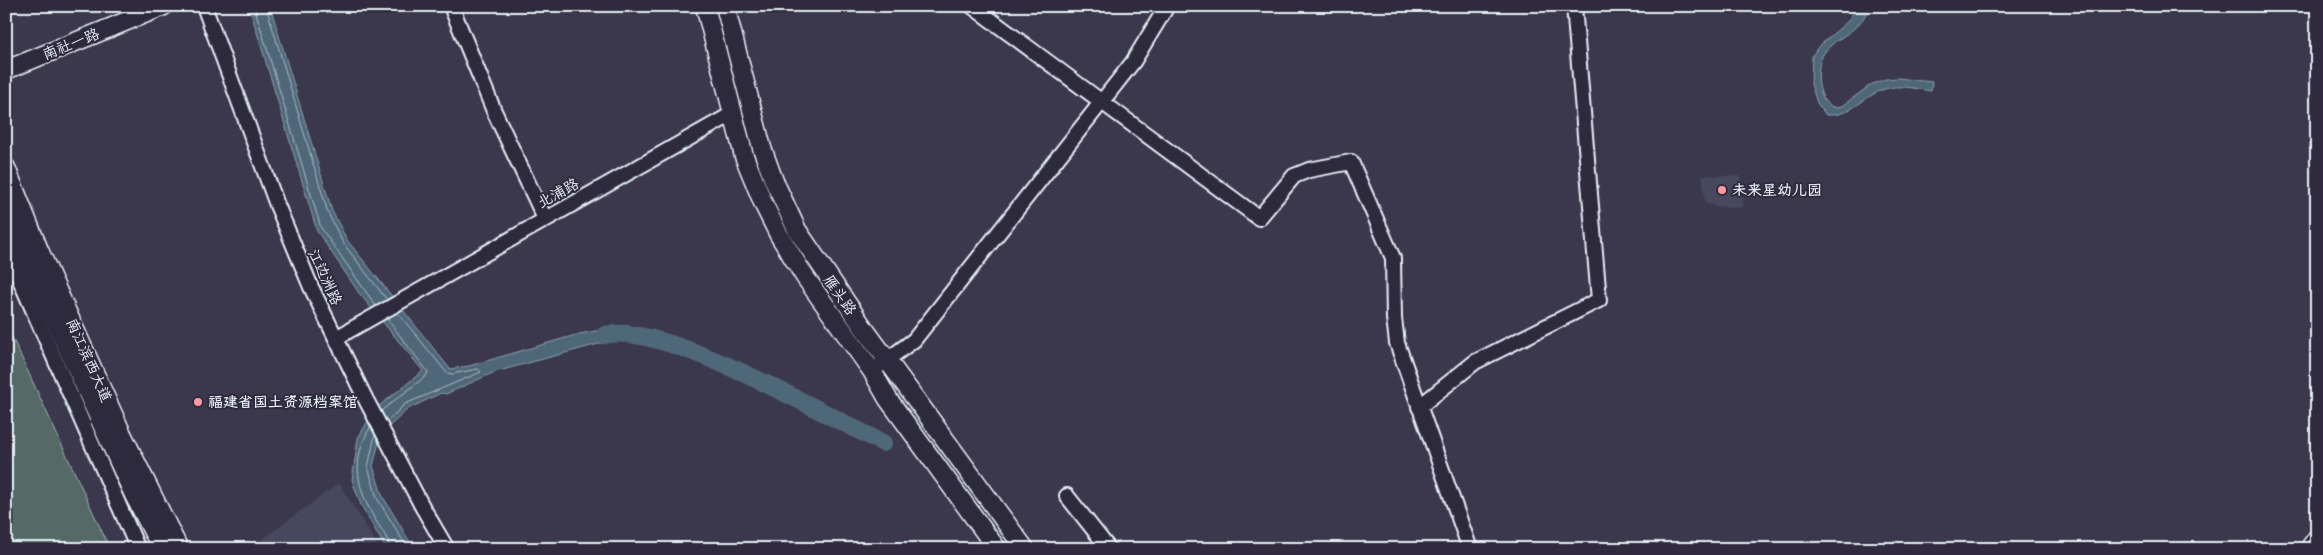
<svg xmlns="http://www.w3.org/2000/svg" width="2323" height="555" viewBox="0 0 2323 555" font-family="'Balsamiq Sans','LXGW WenKai TC',sans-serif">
	<rect width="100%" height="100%" fill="#3b384e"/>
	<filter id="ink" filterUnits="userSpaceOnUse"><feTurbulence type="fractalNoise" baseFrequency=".02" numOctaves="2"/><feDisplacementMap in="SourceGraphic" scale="10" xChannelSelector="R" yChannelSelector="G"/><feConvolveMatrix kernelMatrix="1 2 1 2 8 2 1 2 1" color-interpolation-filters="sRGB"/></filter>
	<g filter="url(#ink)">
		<g fill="#46465d">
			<path d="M 1702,175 L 1740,176 L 1743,208 L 1720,207 L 1705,203 Z"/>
			<path d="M 339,483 L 380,549 L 249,549 Z"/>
		</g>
		<path fill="#556b66" stroke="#9eaeaf" d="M 6,324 L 110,549 L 6,549 Z"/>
		<g fill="#4f6779" stroke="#8c9eac">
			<path d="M 249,6 L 270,6 L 332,211 L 347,240 L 450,369 L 469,366 L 579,334 L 628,325 L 629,340 L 606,342 L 495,372 L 446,394 L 441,393 L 408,409 L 381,434 L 373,466 L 382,495 L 414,549 L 386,549 L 361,505 L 352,480 L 358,438 L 375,409 L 423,371 L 359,293 L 317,231 Z"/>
			<path d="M 1858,6 L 1870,6 C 1857,36 1839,33 1824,53 C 1814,67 1816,108 1839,108 L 1872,84 L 1886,79 L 1898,78 L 1932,82 L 1931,91 C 1917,89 1898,84 1885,89 C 1863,96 1851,117 1826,115 L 1817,103 L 1811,84 L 1812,56 L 1818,47 L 1847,22 Z"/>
		</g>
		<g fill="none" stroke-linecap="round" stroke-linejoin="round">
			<g stroke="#abbac5" stroke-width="1">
				<path d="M 254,6 L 321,228 L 376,306"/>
				<path d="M 266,6 L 328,213 L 343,243 L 387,300"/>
				<path d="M 381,411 L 426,376 L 428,372 L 387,319"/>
				<path d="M 387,422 L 405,404 L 481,372 L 478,369 L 452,374 L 447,373 L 398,313"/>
				<path d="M 371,426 C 350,460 357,489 376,521 C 381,529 389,539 390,549"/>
				<path d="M 375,435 L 368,467 L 377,498 L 408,549"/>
			</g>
			<path stroke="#4f6779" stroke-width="18" d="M 605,335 C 662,321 826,415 883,443"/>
			<g stroke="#e8f1f8" stroke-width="18">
				<g id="minor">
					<path d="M 204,6 L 277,205 L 311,287 L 365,398 L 423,508 L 447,549"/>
					<path d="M 451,6 L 494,111 L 545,219"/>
					<path d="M 972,6 L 1259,218 L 1294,176 L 1309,170 L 1351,162 L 1393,258 L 1394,318 L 1397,343 L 1470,549"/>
					<path d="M 6,248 L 138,549"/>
					<path d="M 336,338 L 732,114"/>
					<path d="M 879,366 L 914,340 L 1133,62 L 1167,6"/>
					<path d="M 1419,407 L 1475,362 L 1599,300 L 1574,6"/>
					<path d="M 1067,496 L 1109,549"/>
				</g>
			</g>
			<g stroke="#e8f1f8" stroke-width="21">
				<g id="major">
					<path d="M 705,6 L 744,156 L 764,205 L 779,235 L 805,277 L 872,371 L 888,399 L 997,549"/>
					<path d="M 725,6 L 762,148 L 774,181 L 797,230 L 863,327 L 1025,549"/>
					<path d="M 6,70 L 164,6"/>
					<path d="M 6,168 L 39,250 L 122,434 L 179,549"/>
					<path d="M 6,213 L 134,495 L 162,549"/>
					<path d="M 2309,549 L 2317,538"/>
				</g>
			</g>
			<use href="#minor" stroke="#2f2a3d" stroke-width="14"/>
			<use href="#major" stroke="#2f2a3d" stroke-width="18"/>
		</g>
	</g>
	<g fill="#ff9aa2" stroke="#2f2a3d" stroke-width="2">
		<circle cx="1722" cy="190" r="5"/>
		<circle cx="198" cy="402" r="5"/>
	</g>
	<g text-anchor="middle" stroke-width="4" stroke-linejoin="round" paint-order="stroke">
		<g font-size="15" fill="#e8f1f8" stroke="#2f2a3d">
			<text transform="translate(71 44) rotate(-22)" y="5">南社一路</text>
			<text transform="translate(558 193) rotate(-29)" y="5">北浦路</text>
			<text transform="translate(325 277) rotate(65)" y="5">江边洲路</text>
			<text transform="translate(840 295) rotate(55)" y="5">雁头路</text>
			<text transform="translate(89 360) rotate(66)" y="5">南江滨西大道</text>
		</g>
		<g font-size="15" font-weight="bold" fill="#e8f1f8" stroke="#2f2a3d" text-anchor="start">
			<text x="1732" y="195">未来星幼儿园</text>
			<text x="208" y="407">福建省国土资源档案馆</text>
		</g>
	</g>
	<rect width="2323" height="555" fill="none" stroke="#2f2a3d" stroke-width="25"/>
	<rect x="12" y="12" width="2298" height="530" fill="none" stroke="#e8f1f8" stroke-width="2" filter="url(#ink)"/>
</svg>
